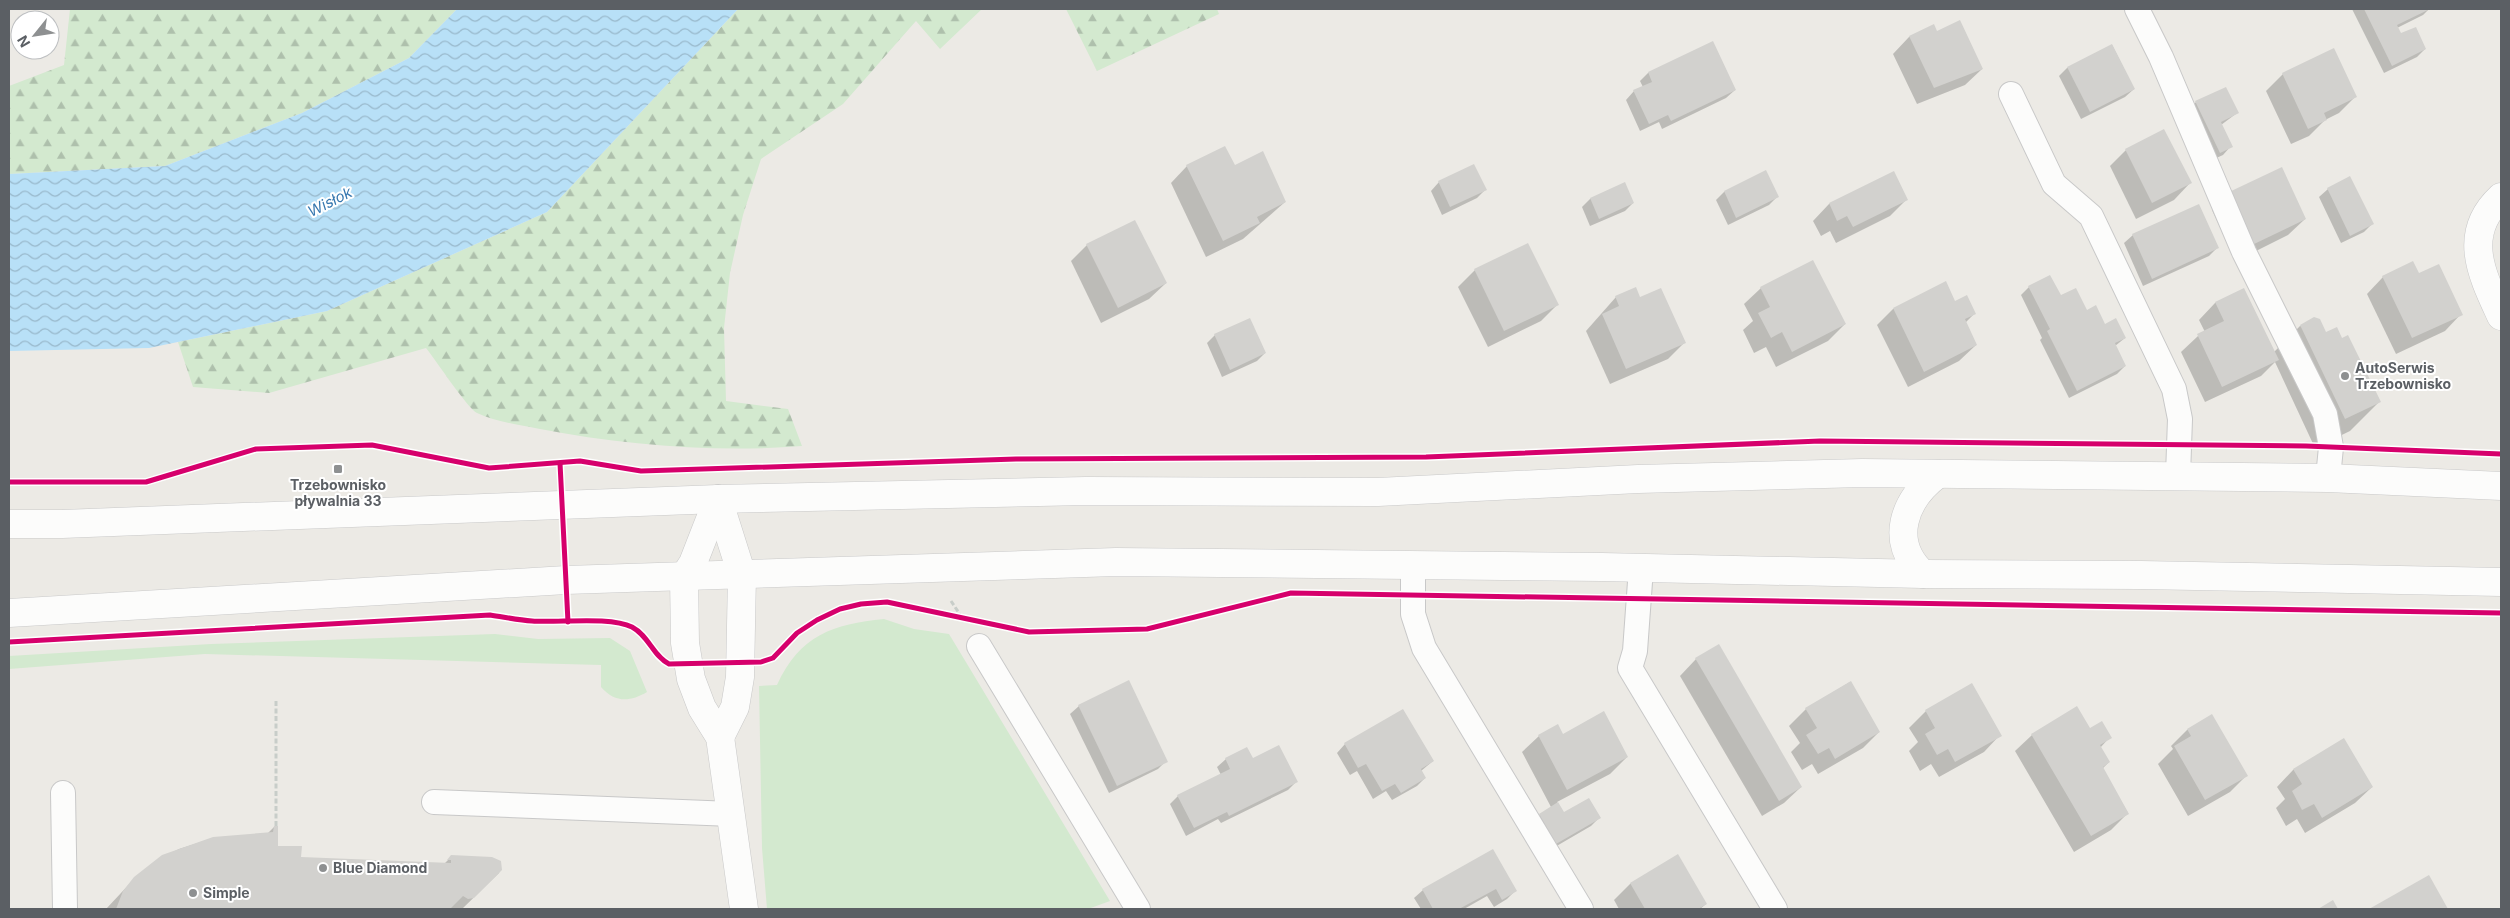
<svg xmlns="http://www.w3.org/2000/svg" width="2510" height="918" viewBox="0 0 2510 918" font-family="Inter,sans-serif">
	<defs>
		<pattern id="forest-firs" width="22" height="20" patternUnits="userSpaceOnUse" patternTransform="scale(1.25)"><rect width="22" height="20" fill="#d3e9cf"/><path d="M5 1l3.5 6h-7zM16 11l3.5 6h-7z" fill="#aec0ac"/></pattern>
		<pattern id="water-waves" width="16" height="10" patternUnits="userSpaceOnUse" patternTransform="scale(1.25)"><rect width="16" height="10" fill="#b8e0f7"/><path d="M0 5q4-4 8 0t8 0" fill="none" stroke="#99b9cc"/></pattern>
	</defs>
	<rect width="100%" height="100%" fill="#eceae5"/>
	<g fill="#d3e9cf">
		<path d="M 884,619 L 914,629 L 949,634 L 1110,901 L 1088,909 L 767,909 L 762,848 L 759,686 L 777,685 C 800,635 833,624 884,619 Z"/>
		<path d="M 495,634 L 538,639 L 610,638 L 630,651 L 647,692 C 630,702 615,703 601,687 L 601,665 L 205,654 L 9,669 L 9,656 L 211,644 Z"/>
	</g>
	<g fill="url(#forest-firs)">
		<path d="M 70,9 L 457,9 L 409,58 L 302,113 L 165,166 L 9,174 L 9,86 L 64,65 Z"/>
		<path d="M 738,9 L 982,9 L 940,49 L 916,21 L 843,104 L 761,159 L 743,215 L 730,273 L 724,328 L 726,401 L 788,409 L 802,446 C 718,453 623,445 540,429 C 521,425 496,422 477,413 C 468,409 435,359 426,348 L 269,393 L 193,387 L 178,342 L 327,311 L 547,212 Z"/>
		<path d="M 1066,9 L 1217,9 L 1219,14 L 1097,71 Z"/>
	</g>
	<path fill="url(#water-waves)" d="M 457,9 L 738,9 L 547,212 L 327,311 L 149,348 L 9,351 L 9,174 L 165,166 L 302,113 L 409,58 Z"/>
	<g fill="#0003">
		<path d="M 2352,9 L 2429,9 L 2423,15 L 2397,28 L 2401,35 L 2425,49 L 2417,57 L 2384,73 Z"/>
		<path d="M 1933,26 L 1936,33 L 1982,69 L 1965,85 L 1917,104 L 1893,54 L 1909,37 Z"/>
		<path d="M 1712,43 L 1735,90 L 1726,98 L 1662,129 L 1659,122 L 1640,131 L 1626,100 L 1634,91 L 1643,87 L 1640,81 L 1648,73 Z"/>
		<path d="M 2112,45 L 2134,89 L 2125,97 L 2081,119 L 2059,76 L 2067,68 Z"/>
		<path d="M 2283,74 L 2355,97 L 2339,113 L 2325,120 L 2309,136 L 2291,144 L 2266,91 Z"/>
		<path d="M 2196,102 L 2237,113 L 2221,125 L 2231,146 L 2223,155 L 2212,160 L 2188,111 Z"/>
		<path d="M 2126,150 L 2190,183 L 2174,200 L 2136,219 L 2110,166 Z"/>
		<path d="M 1187,166 L 1234,167 L 1285,202 L 1243,239 L 1206,257 L 1171,183 Z"/>
		<path d="M 1766,172 L 1777,197 L 1769,205 L 1728,225 L 1716,200 L 1724,192 Z"/>
		<path d="M 1893,173 L 1906,200 L 1890,216 L 1836,243 L 1830,231 L 1821,236 L 1813,221 L 1829,204 Z"/>
		<path d="M 1439,182 L 1485,190 L 1477,198 L 1442,215 L 1431,191 Z"/>
		<path d="M 1624,184 L 1633,203 L 1625,211 L 1590,226 L 1582,207 L 1590,199 Z"/>
		<path d="M 2328,189 L 2372,224 L 2364,232 L 2341,243 L 2319,197 Z"/>
		<path d="M 2228,194 L 2305,219 L 2288,235 L 2236,261 L 2212,210 Z"/>
		<path d="M 2133,235 L 2217,248 L 2209,256 L 2143,286 L 2124,243 Z"/>
		<path d="M 1087,245 L 1166,283 L 1149,299 L 1101,323 L 1071,261 Z"/>
		<path d="M 1475,270 L 1557,305 L 1541,321 L 1488,347 L 1458,287 Z"/>
		<path d="M 2419,275 L 2461,314 L 2445,331 L 2396,354 L 2367,294 L 2383,277 Z"/>
		<path d="M 2029,287 L 2086,312 L 2125,338 L 2115,346 L 2125,366 L 2117,374 L 2069,398 L 2040,340 L 2042,338 L 2021,295 Z"/>
		<path d="M 1761,288 L 1845,324 L 1828,341 L 1776,367 L 1766,347 L 1754,353 L 1743,330 L 1753,321 L 1744,304 Z"/>
		<path d="M 2243,290 L 2274,352 L 2300,326 L 2325,334 L 2379,402 L 2350,431 L 2315,448 L 2275,362 L 2261,376 L 2205,402 L 2181,352 L 2198,336 L 2205,332 L 2199,320 L 2215,303 Z"/>
		<path d="M 1616,297 L 1639,299 L 1685,342 L 1668,359 L 1610,384 L 1586,331 Z"/>
		<path d="M 1955,302 L 1975,313 L 1965,323 L 1976,345 L 1959,361 L 1908,387 L 1877,325 L 1893,309 Z"/>
		<path d="M 1215,335 L 1265,353 L 1257,361 L 1222,377 L 1207,343 Z"/>
		<path d="M 1696,659 L 1801,787 L 1784,803 L 1762,816 L 1680,676 Z"/>
		<path d="M 1850,682 L 1879,732 L 1863,748 L 1818,774 L 1812,764 L 1802,770 L 1791,752 L 1800,743 L 1789,726 L 1806,709 Z"/>
		<path d="M 1972,685 L 2000,735 L 1984,752 L 1939,777 L 1931,764 L 1920,771 L 1909,751 L 1918,742 L 1909,728 L 1926,711 Z"/>
		<path d="M 1079,706 L 1166,761 L 1158,769 L 1109,793 L 1070,714 Z"/>
		<path d="M 2212,716 L 2246,776 L 2230,792 L 2188,816 L 2158,764 L 2173,749 L 2171,746 L 2187,730 Z"/>
		<path d="M 2090,729 L 2110,737 L 2100,748 L 2109,762 L 2102,769 L 2128,813 L 2111,830 L 2074,852 L 2015,751 L 2032,735 Z"/>
		<path d="M 1563,735 L 1627,757 L 1610,774 L 1557,802 L 1563,814 L 1599,818 L 1591,826 L 1548,851 L 1531,823 L 1551,807 L 1522,752 L 1539,736 Z"/>
		<path d="M 2343,740 L 2372,787 L 2355,803 L 2305,833 L 2297,819 L 2286,826 L 2276,808 L 2285,799 L 2277,787 L 2293,770 Z"/>
		<path d="M 1345,744 L 1433,761 L 1421,771 L 1425,778 L 1417,786 L 1392,800 L 1386,791 L 1373,799 L 1357,771 L 1350,775 L 1337,753 Z"/>
		<path d="M 1247,749 L 1252,760 L 1296,782 L 1288,790 L 1221,823 L 1218,819 L 1186,836 L 1170,804 L 1178,796 L 1221,775 L 1217,767 L 1226,759 Z"/>
		<path d="M 274,827 L 276,847 L 300,858 L 444,864 L 451,857 L 501,866 L 499,873 L 462,909 L 106,909 L 135,878 L 154,862 L 179,849 L 214,838 L 267,834 Z"/>
		<path d="M 1492,851 L 1515,891 L 1507,899 L 1494,907 L 1487,896 L 1464,909 L 1421,909 L 1414,898 L 1423,890 Z"/>
		<path d="M 1678,856 L 1706,904 L 1700,909 L 1619,909 L 1614,900 L 1630,884 Z"/>
		<path d="M 2428,877 L 2447,909 L 2372,909 Z"/>
	</g>
	<g fill="#d2d1ce">
		<path d="M 2364,9 L 2430,9 L 2397,25 L 2401,33 L 2416,27 L 2426,49 L 2392,66 Z"/>
		<path d="M 1960,20 L 1983,69 L 1934,88 L 1909,36 L 1934,24 L 1937,31 Z"/>
		<path d="M 1713,41 L 1736,90 L 1671,121 L 1668,115 L 1649,124 L 1633,90 L 1652,82 L 1648,72 Z"/>
		<path d="M 2112,44 L 2135,89 L 2090,112 L 2067,67 Z"/>
		<path d="M 2334,48 L 2357,97 L 2324,113 L 2327,120 L 2308,129 L 2282,73 Z"/>
		<path d="M 2226,87 L 2239,113 L 2221,122 L 2233,147 L 2220,153 L 2195,101 Z"/>
		<path d="M 2164,129 L 2192,183 L 2152,203 L 2125,149 Z"/>
		<path d="M 1225,146 L 1235,165 L 1263,151 L 1286,202 L 1257,217 L 1260,223 L 1223,241 L 1186,165 Z"/>
		<path d="M 1474,164 L 1487,190 L 1450,207 L 1438,181 Z"/>
		<path d="M 2282,167 L 2306,219 L 2252,245 L 2227,193 Z"/>
		<path d="M 1766,170 L 1779,197 L 1736,218 L 1724,191 Z"/>
		<path d="M 1894,171 L 1908,200 L 1853,227 L 1847,216 L 1837,221 L 1829,203 Z"/>
		<path d="M 2350,176 L 2374,224 L 2350,236 L 2327,188 Z"/>
		<path d="M 1625,182 L 1634,203 L 1599,219 L 1590,198 Z"/>
		<path d="M 2199,204 L 2219,248 L 2152,279 L 2132,234 Z"/>
		<path d="M 1135,220 L 1167,283 L 1118,308 L 1086,244 Z"/>
		<path d="M 1528,243 L 1559,305 L 1504,331 L 1474,269 Z"/>
		<path d="M 1813,260 L 1846,324 L 1792,352 L 1782,332 L 1771,338 L 1758,313 L 1770,307 L 1760,287 Z"/>
		<path d="M 2413,261 L 2419,273 L 2439,264 L 2463,315 L 2412,338 L 2382,276 Z"/>
		<path d="M 2050,275 L 2061,295 L 2076,288 L 2087,310 L 2096,305 L 2105,324 L 2116,318 L 2126,338 L 2115,343 L 2126,366 L 2077,391 L 2047,331 L 2050,329 L 2028,286 Z"/>
		<path d="M 1946,281 L 1955,301 L 1967,295 L 1976,314 L 1965,319 L 1977,345 L 1924,372 L 1893,308 Z"/>
		<path d="M 1636,287 L 1640,297 L 1661,288 L 1686,343 L 1626,369 L 1602,314 L 1619,306 L 1615,296 Z"/>
		<path d="M 2244,288 L 2279,360 L 2222,387 L 2197,334 L 2224,321 L 2215,302 Z"/>
		<path d="M 2314,317 L 2320,319 L 2326,332 L 2337,327 L 2342,338 L 2348,335 L 2381,402 L 2345,419 L 2300,325 Z"/>
		<path d="M 1250,318 L 1266,353 L 1230,370 L 1214,334 Z"/>
		<path d="M 1719,644 L 1802,787 L 1779,801 L 1695,658 Z"/>
		<path d="M 1129,680 L 1168,762 L 1117,786 L 1078,705 Z"/>
		<path d="M 1851,681 L 1880,732 L 1835,759 L 1829,748 L 1818,754 L 1806,735 L 1817,728 L 1805,708 Z"/>
		<path d="M 1972,683 L 2002,736 L 1955,762 L 1948,749 L 1937,755 L 1925,734 L 1935,728 L 1925,710 Z"/>
		<path d="M 2077,706 L 2090,728 L 2102,721 L 2112,738 L 2100,745 L 2110,762 L 2103,767 L 2129,814 L 2091,836 L 2031,734 Z"/>
		<path d="M 1403,709 L 1434,761 L 1421,769 L 1426,778 L 1401,793 L 1395,784 L 1382,791 L 1366,764 L 1358,768 L 1344,743 Z"/>
		<path d="M 1604,711 L 1628,757 L 1567,790 L 1538,735 L 1558,724 L 1563,734 Z"/>
		<path d="M 2212,714 L 2248,776 L 2205,800 L 2174,746 L 2191,736 L 2187,729 Z"/>
		<path d="M 2344,738 L 2373,787 L 2322,818 L 2314,804 L 2302,810 L 2292,791 L 2302,784 L 2293,769 Z"/>
		<path d="M 1279,745 L 1298,782 L 1229,816 L 1227,812 L 1194,828 L 1177,795 L 1230,769 L 1225,758 L 1247,747 L 1253,758 Z"/>
		<path d="M 1589,798 L 1601,818 L 1556,844 L 1539,814 L 1558,802 L 1564,812 Z"/>
		<path d="M 274,826 L 278,826 L 278,846 L 302,846 L 301,857 L 451,863 L 451,860 L 447,860 L 451,855 L 492,857 L 501,861 L 502,870 L 474,898 L 468,899 L 463,896 L 450,909 L 116,909 L 123,891 L 134,877 L 162,855 L 213,837 L 273,832 Z"/>
		<path d="M 1493,849 L 1517,891 L 1502,900 L 1496,889 L 1459,909 L 1433,909 L 1422,889 Z"/>
		<path d="M 1678,854 L 1707,904 L 1698,909 L 1645,909 L 1630,883 Z"/>
		<path d="M 2429,875 L 2448,909 L 2369,909 Z"/>
		<path d="M 2333,900 L 2338,909 L 2318,909 Z"/>
	</g>
	<g fill="none" stroke-linecap="round" stroke-linejoin="round">
		<g stroke="#c8c8c8" stroke-width="26">
			<g id="service">
				<path d="M 2137,9 L 2161,57 L 2244,252 L 2325,414 L 2331,447 L 2328,478"/>
				<path d="M 2011,94 L 2054,184 L 2091,216 L 2174,389 L 2180,419 L 2178,475"/>
				<path d="M 1413,565 L 1413,614 L 1424,648 L 1581,909"/>
				<path d="M 1641,568 L 1635,651 L 1630,668 L 1775,909"/>
				<path d="M 979,646 L 1138,909"/>
				<path d="M 63,793 L 65,909"/>
				<path d="M 434,802 L 732,814"/>
			</g>
		</g>
		<g stroke="#c8c8c8" stroke-width="29">
			<g id="minor">
				<path d="M 2501,197 C 2461,234 2482,275 2501,316"/>
				<path d="M 718,499 L 693,563 L 684,577 L 685,643 L 691,679 L 702,708 L 720,737 L 744,909"/>
				<path d="M 718,499 L 742,575 L 740,677 L 735,707 L 720,737"/>
			</g>
		</g>
		<g stroke="#c9c9c9" stroke-width="29">
			<g id="secondary">
				<path d="M 9,524 L 62,524 L 718,499 L 1086,491 L 1378,492 L 1638,479 L 1862,473 L 2328,478 L 2501,486"/>
				<path d="M 1923,574 C 1888,542 1904,499 1938,474"/>
				<path d="M 9,613 L 566,580 L 1116,562 L 1602,567 L 1923,574 L 2141,575 L 2501,582"/>
			</g>
		</g>
		<g stroke="#c8cdc9" stroke-width="3" stroke-dasharray="5 2.5" stroke-linecap="butt">
			<path d="M 951,601 L 963,619"/>
			<path d="M 276,826 L 276,700"/>
		</g>
		<use href="#service" stroke="#fcfcfb" stroke-width="24"/>
		<use href="#minor" stroke="#fcfcfb" stroke-width="28"/>
		<use href="#secondary" stroke="#fcfcfb" stroke-width="28"/>
		<g stroke="#fff" stroke-width="8">
			<g id="cycleway">
				<path d="M 560,463 L 568,622"/>
				<path d="M 9,482 L 146,482 L 256,449 L 372,445 L 489,468 L 580,461 L 641,471 L 1016,459 L 1426,457 L 1820,441 L 2306,446 L 2501,454"/>
				<path d="M 9,642 L 490,615 C 504,617 518,620 532,621 C 558,623 610,616 632,627 C 649,636 653,656 669,664 L 761,662 L 773,658 L 797,633 L 817,620 L 840,609 L 861,604 L 887,602 L 1029,632 L 1147,629 L 1291,593 L 2501,613"/>
			</g>
		</g>
		<use href="#cycleway" stroke="#d6006c" stroke-width="5"/>
	</g>
	<g fill="#8e9091" stroke="#fff" stroke-width="2">
		<circle cx="2345" cy="376" r="5"/>
		<rect x="333" y="464" width="10" height="10" rx="2.5"/>
		<circle cx="323" cy="868" r="5"/>
		<circle cx="193" cy="893" r="5"/>
	</g>
	<g text-anchor="middle" stroke-width="4" stroke-linejoin="round" paint-order="stroke">
		<g font-size="14" font-weight="bold" fill="#5b5f64" stroke="#fff" text-anchor="start">
			<text x="2355" y="373">AutoSerwis<tspan x="2355" dy="16">Trzebownisko</tspan></text>
			<text x="338" y="490" text-anchor="middle">Trzebownisko<tspan x="338" dy="16">pływalnia 33</tspan></text>
			<text x="333" y="873">Blue Diamond</text>
			<text x="203" y="898">Simple</text>
		</g>
		<g font-size="15" font-style="italic" fill="#3677af" stroke="#fff">
			<text transform="translate(330 202) rotate(-27)" y="5">Wisłok</text>
		</g>
	</g>
	<rect width="2510" height="918" fill="none" stroke="#5b5f64" stroke-width="20"/>
	<g transform="translate(35 35) rotate(240)"><circle r="24" fill="#ffffff" stroke="#bdbfc1"/>
	<path d="M0-4L9 19L0 12L-9 19Z" fill="#8e9091"/>
	<text y="-8" font-size="14" font-weight="bold" text-anchor="middle" fill="#5b5f64">N</text>
	</g>
</svg>
